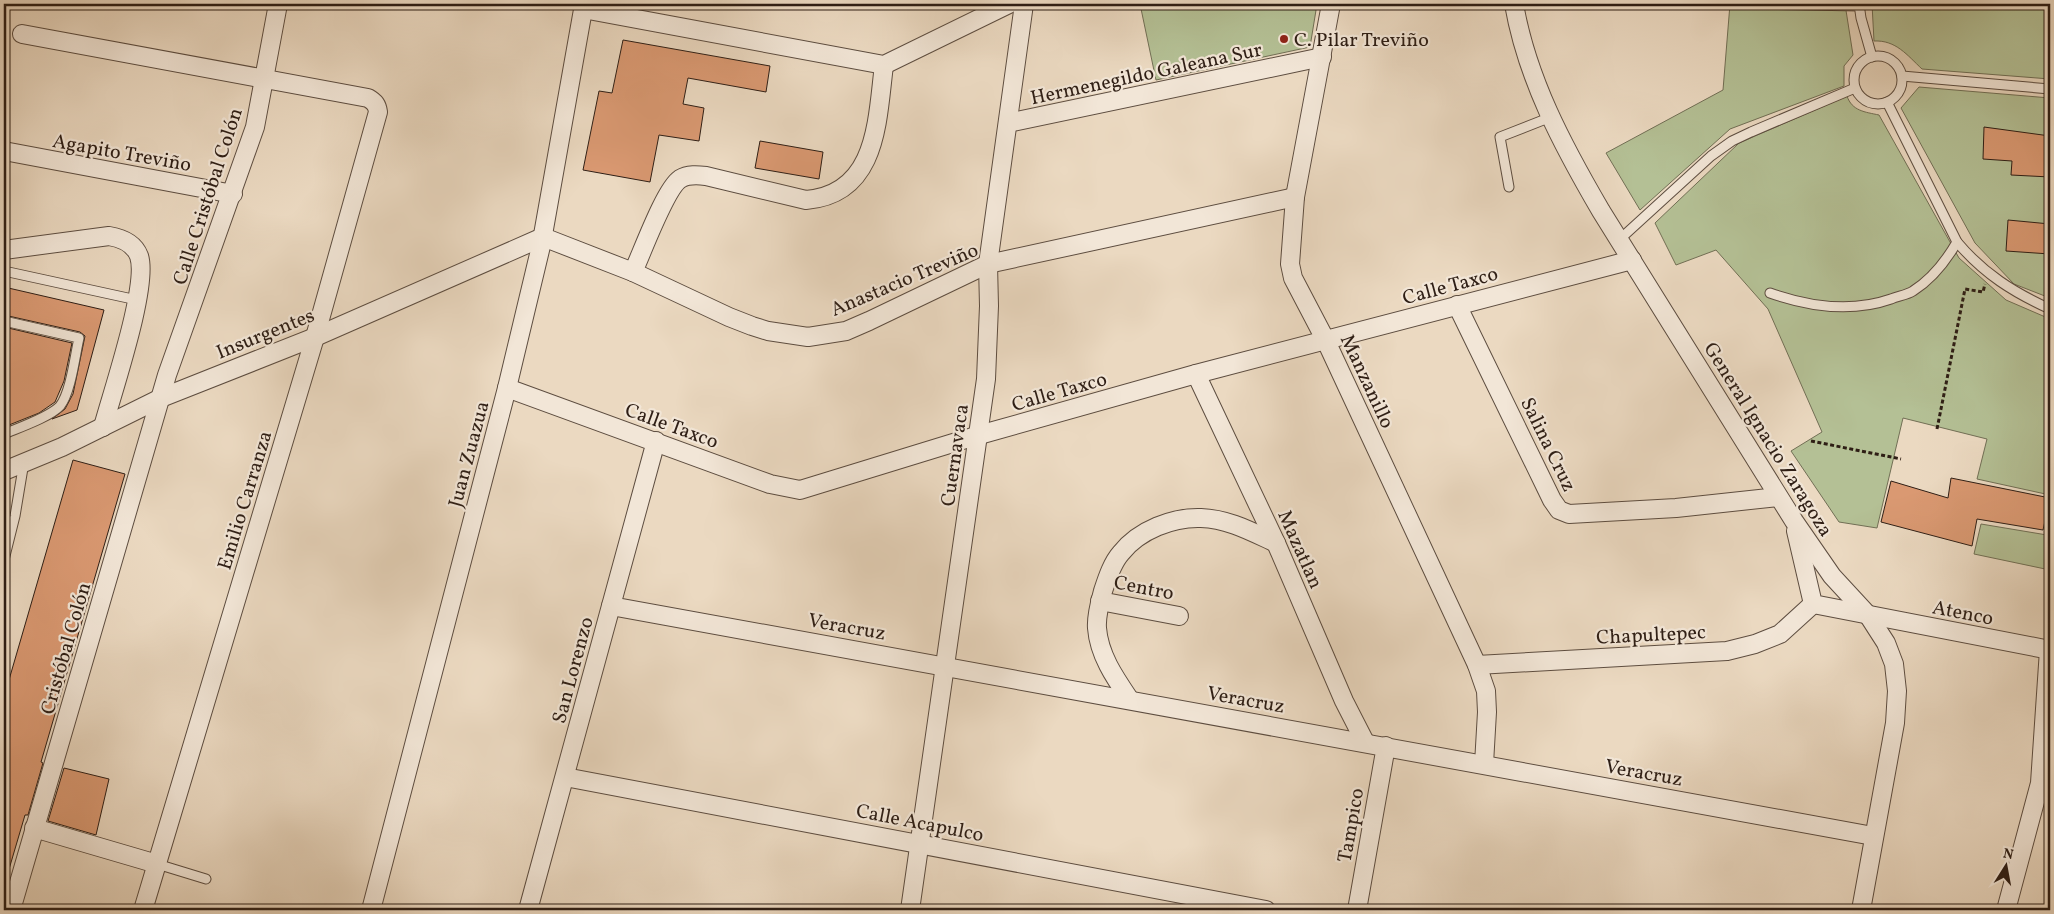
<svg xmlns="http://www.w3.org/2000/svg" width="2054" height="914" viewBox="0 0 2054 914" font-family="Vollkorn,serif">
	<rect width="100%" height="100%" fill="#ebd9c1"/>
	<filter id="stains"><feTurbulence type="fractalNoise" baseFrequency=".004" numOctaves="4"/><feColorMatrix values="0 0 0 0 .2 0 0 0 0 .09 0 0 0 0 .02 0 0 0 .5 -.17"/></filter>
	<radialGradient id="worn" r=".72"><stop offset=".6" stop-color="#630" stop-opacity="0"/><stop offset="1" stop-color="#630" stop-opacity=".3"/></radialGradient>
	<g fill="#b4c095" stroke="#716f55">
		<path d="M 1140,4 L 1317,4 L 1310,47 L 1156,80 Z"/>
		<path d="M 1730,4 L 1845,4 L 1853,55 L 1844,66 L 1844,86 L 1730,129 L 1640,210 L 1606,153 L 1723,90 Z"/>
		<path d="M 1872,4 L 2050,4 L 2050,79 L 1922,69 C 1907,55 1896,40 1874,41 Z"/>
		<path d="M 1919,87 L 2050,98 L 2050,298 L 2014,284 L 1975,243 L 1901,108 Z"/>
		<path d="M 1847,96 C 1852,111 1865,112 1879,115 L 1959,258 L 2006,300 L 2050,319 L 2050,495 L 1977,479 L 1987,439 L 1903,418 L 1877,528 L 1839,522 L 1791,451 L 1822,432 L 1768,309 L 1716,250 L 1676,265 L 1655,223 L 1739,143 Z"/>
		<path d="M 2050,520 L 2050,570 L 1974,554 L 1981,524 L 2047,535 Z"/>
	</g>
	<g fill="#da9972" stroke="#2e1e15">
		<path d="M 623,40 L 770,66 L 766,92 L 688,78 L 683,104 L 704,108 L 699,141 L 659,135 L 650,182 L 583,170 L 599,91 L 612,93 Z"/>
		<path d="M 1984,127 L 2050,136 L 2050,177 L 2011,175 L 2012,161 L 1983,159 Z"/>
		<path d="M 760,141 L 823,152 L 819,179 L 755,168 Z"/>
		<path d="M 2008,220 L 2050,224 L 2050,254 L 2006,251 Z"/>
		<path d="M 4,287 L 104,310 L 77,410 L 52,419 L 65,409 L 73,394 L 85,336 L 80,332 L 4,315 Z"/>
		<path d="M 4,327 L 72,343 L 64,381 L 55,402 L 39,413 L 4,427 Z"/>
		<path d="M 73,460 L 125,474 L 41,762 L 43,763 L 28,815 L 25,815 L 7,876 L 4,875 L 4,697 Z"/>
		<path d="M 1951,478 L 2050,498 L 2043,530 L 1977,519 L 1972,546 L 1881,522 L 1891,481 L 1948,498 Z"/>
		<path d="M 64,768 L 109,779 L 96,835 L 48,821 Z"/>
	</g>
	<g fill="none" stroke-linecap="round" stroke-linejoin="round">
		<g stroke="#5d4d40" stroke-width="11">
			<g id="service">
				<path d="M 1751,4 L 1859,6"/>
				<path d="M 1859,4 L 1861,18 L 1872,57"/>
				<circle cx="1878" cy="80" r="24"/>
				<path d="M 1902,76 L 2050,89"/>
				<path d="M 1887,102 L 1957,242 C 1984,274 2013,292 2050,309"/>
				<path d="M 1509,187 L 1500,137 L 1551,117"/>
				<path d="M 1619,240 L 1711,156 L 1732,141 L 1751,132 L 1855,88"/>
				<path d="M 4,271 L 137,300"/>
				<path d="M 1770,293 C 1810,307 1851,313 1891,299 C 1898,296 1907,295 1913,291 C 1932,279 1946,261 1957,242"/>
				<path d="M 4,321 L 79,338 C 75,355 71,392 60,406 C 50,417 18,428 4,434"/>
				<path d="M 4,560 L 15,516 L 24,462"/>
				<path d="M 157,864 L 206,879"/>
			</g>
		</g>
		<g stroke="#5d4d40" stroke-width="20">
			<g id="minor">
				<path d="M 1331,4 L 1295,197 L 1290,264 L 1293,278 L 1326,341 L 1477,665 L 1486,691 L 1487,712 L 1484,764"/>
				<path d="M 1514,4 C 1527,79 1563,146 1601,211 L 1794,521 L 1832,576 L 1868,615 L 1886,643 L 1894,664 L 1897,691 L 1895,723 L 1861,910"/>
				<path d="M 583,9 L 884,65 L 1009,4"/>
				<path d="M 22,34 L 368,98 C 375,102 377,105 378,112 L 315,337 L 143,910"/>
				<path d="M 1008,123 L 1322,57"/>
				<path d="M 4,151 L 233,194"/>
				<path d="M 4,250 L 109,236 C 121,238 134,243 139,256 C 149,285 112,393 103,427"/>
				<path d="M 633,272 C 642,253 665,189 680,179 C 688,174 698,175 706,176 L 806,200 C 878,194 877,120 884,65"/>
				<path d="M 1457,305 L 1552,500 L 1559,510 L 1569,514 L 1676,508 L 1778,497"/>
				<path d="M 1196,374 L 1276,543 L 1344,701 L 1365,742"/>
				<path d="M 507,388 L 770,484 L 800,490 L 979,435 L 1196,374 L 1632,260"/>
				<path d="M 4,471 L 62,447 L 161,398 L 315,337 L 543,237 L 633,272 L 729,317 L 752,326 L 768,331 L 808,337 L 846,331 L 869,321 L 988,264 L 1295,197"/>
				<path d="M 1796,531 L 1813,604 L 2050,650"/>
				<path d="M 1100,601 L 1179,616"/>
				<path d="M 611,606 L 1873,836"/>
				<path d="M 1477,665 L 1727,651 L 1755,644 L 1780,634 L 1813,604"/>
				<path d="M 1130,700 C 1115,678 1099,655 1097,628 C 1096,616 1100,602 1103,591 C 1107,579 1112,563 1121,553 C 1139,530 1173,517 1201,518 C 1229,519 1252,532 1276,543"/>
				<path d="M 565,777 L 1266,910"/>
				<path d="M 34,828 L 157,864"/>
				<path d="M 11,910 L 167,375 L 255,127 L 278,4"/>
				<path d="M 371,910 L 507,388 L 541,246 L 584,4"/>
				<path d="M 528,910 L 656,441"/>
				<path d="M 910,910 L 986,379 L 989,306 L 988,264 L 1024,4"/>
				<path d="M 1357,910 L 1386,746"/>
				<path d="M 2006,910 L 2040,783 L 2049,650"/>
			</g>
		</g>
		<g stroke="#2e1e15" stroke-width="3" stroke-dasharray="4 2.5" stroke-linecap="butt">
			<path d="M 1937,429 L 1965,289 L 1983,292 L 1985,284"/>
			<path d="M 1811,441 L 1901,459"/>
		</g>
		<use href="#service" stroke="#f2e6d7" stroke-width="9"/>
		<use href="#minor" stroke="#f2e6d7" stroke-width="18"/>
	</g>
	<circle fill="#8f2418" stroke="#f2e6d7" stroke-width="2" cx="1284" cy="39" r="5"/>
	<g text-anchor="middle" stroke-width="4.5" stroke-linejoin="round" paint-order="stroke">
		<g font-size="20" fill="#2e1e15" stroke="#f2e6d7" text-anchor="start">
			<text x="1294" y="46">C. Pilar Treviño</text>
		</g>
		<g font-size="20" fill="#2e1e15" stroke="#f2e6d7">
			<text transform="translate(1146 73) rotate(-12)" y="7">Hermenegildo Galeana Sur</text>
			<text transform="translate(122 152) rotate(10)" y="7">Agapito Treviño</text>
			<text transform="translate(207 196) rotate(-72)" y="7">Calle Cristóbal Colón</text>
			<text transform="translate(904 279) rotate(-23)" y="7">Anastacio Treviño</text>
			<text transform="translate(1450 285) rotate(-15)" y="7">Calle Taxco</text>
			<text transform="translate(265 333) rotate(-22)" y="7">Insurgentes</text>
			<text transform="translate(1368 381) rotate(65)" y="7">Manzanillo</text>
			<text transform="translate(1059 391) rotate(-16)" y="7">Calle Taxco</text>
			<text transform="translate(672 425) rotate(20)" y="7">Calle Taxco</text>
			<text transform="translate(1769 439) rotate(58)" y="7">General Ignacio Zaragoza</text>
			<text transform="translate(1549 444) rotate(64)" y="7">Salina Cruz</text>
			<text transform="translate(468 454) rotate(-75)" y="7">Juan Zuazua</text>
			<text transform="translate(954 455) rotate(-82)" y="7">Cuernavaca</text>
			<text transform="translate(244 500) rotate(-73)" y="7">Emilio Carranza</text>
			<text transform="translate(1301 549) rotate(66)" y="7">Mazatlan</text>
			<text transform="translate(1144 587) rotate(11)" y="7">Centro</text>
			<text transform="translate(1963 612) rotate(11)" y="7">Atenco</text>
			<text transform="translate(847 626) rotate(10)" y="7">Veracruz</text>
			<text transform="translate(1651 634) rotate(-3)" y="7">Chapultepec</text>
			<text transform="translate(65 648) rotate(-74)" y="7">Cristóbal Colón</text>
			<text transform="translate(572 670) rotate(-75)" y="7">San Lorenzo</text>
			<text transform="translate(1246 699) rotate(10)" y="7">Veracruz</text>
			<text transform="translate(1644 772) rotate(10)" y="7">Veracruz</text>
			<text transform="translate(920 822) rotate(11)" y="7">Calle Acapulco</text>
			<text transform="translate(1350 825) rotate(-80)" y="7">Tampico</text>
		</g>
	</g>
	<rect width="2054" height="914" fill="none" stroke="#ebd9c1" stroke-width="20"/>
	<rect x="5" y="5" width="2044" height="904" fill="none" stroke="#2e1e15" stroke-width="2.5"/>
	<rect x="10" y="10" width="2034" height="894" fill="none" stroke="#2e1e15"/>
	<g transform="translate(2006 866) rotate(11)" stroke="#f2e6d7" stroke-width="4" paint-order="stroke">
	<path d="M0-4L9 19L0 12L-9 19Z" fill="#2e1e15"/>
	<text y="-8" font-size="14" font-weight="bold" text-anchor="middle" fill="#2e1e15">N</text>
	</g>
	<rect width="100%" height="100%" filter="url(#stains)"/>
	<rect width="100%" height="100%" fill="url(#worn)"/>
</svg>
